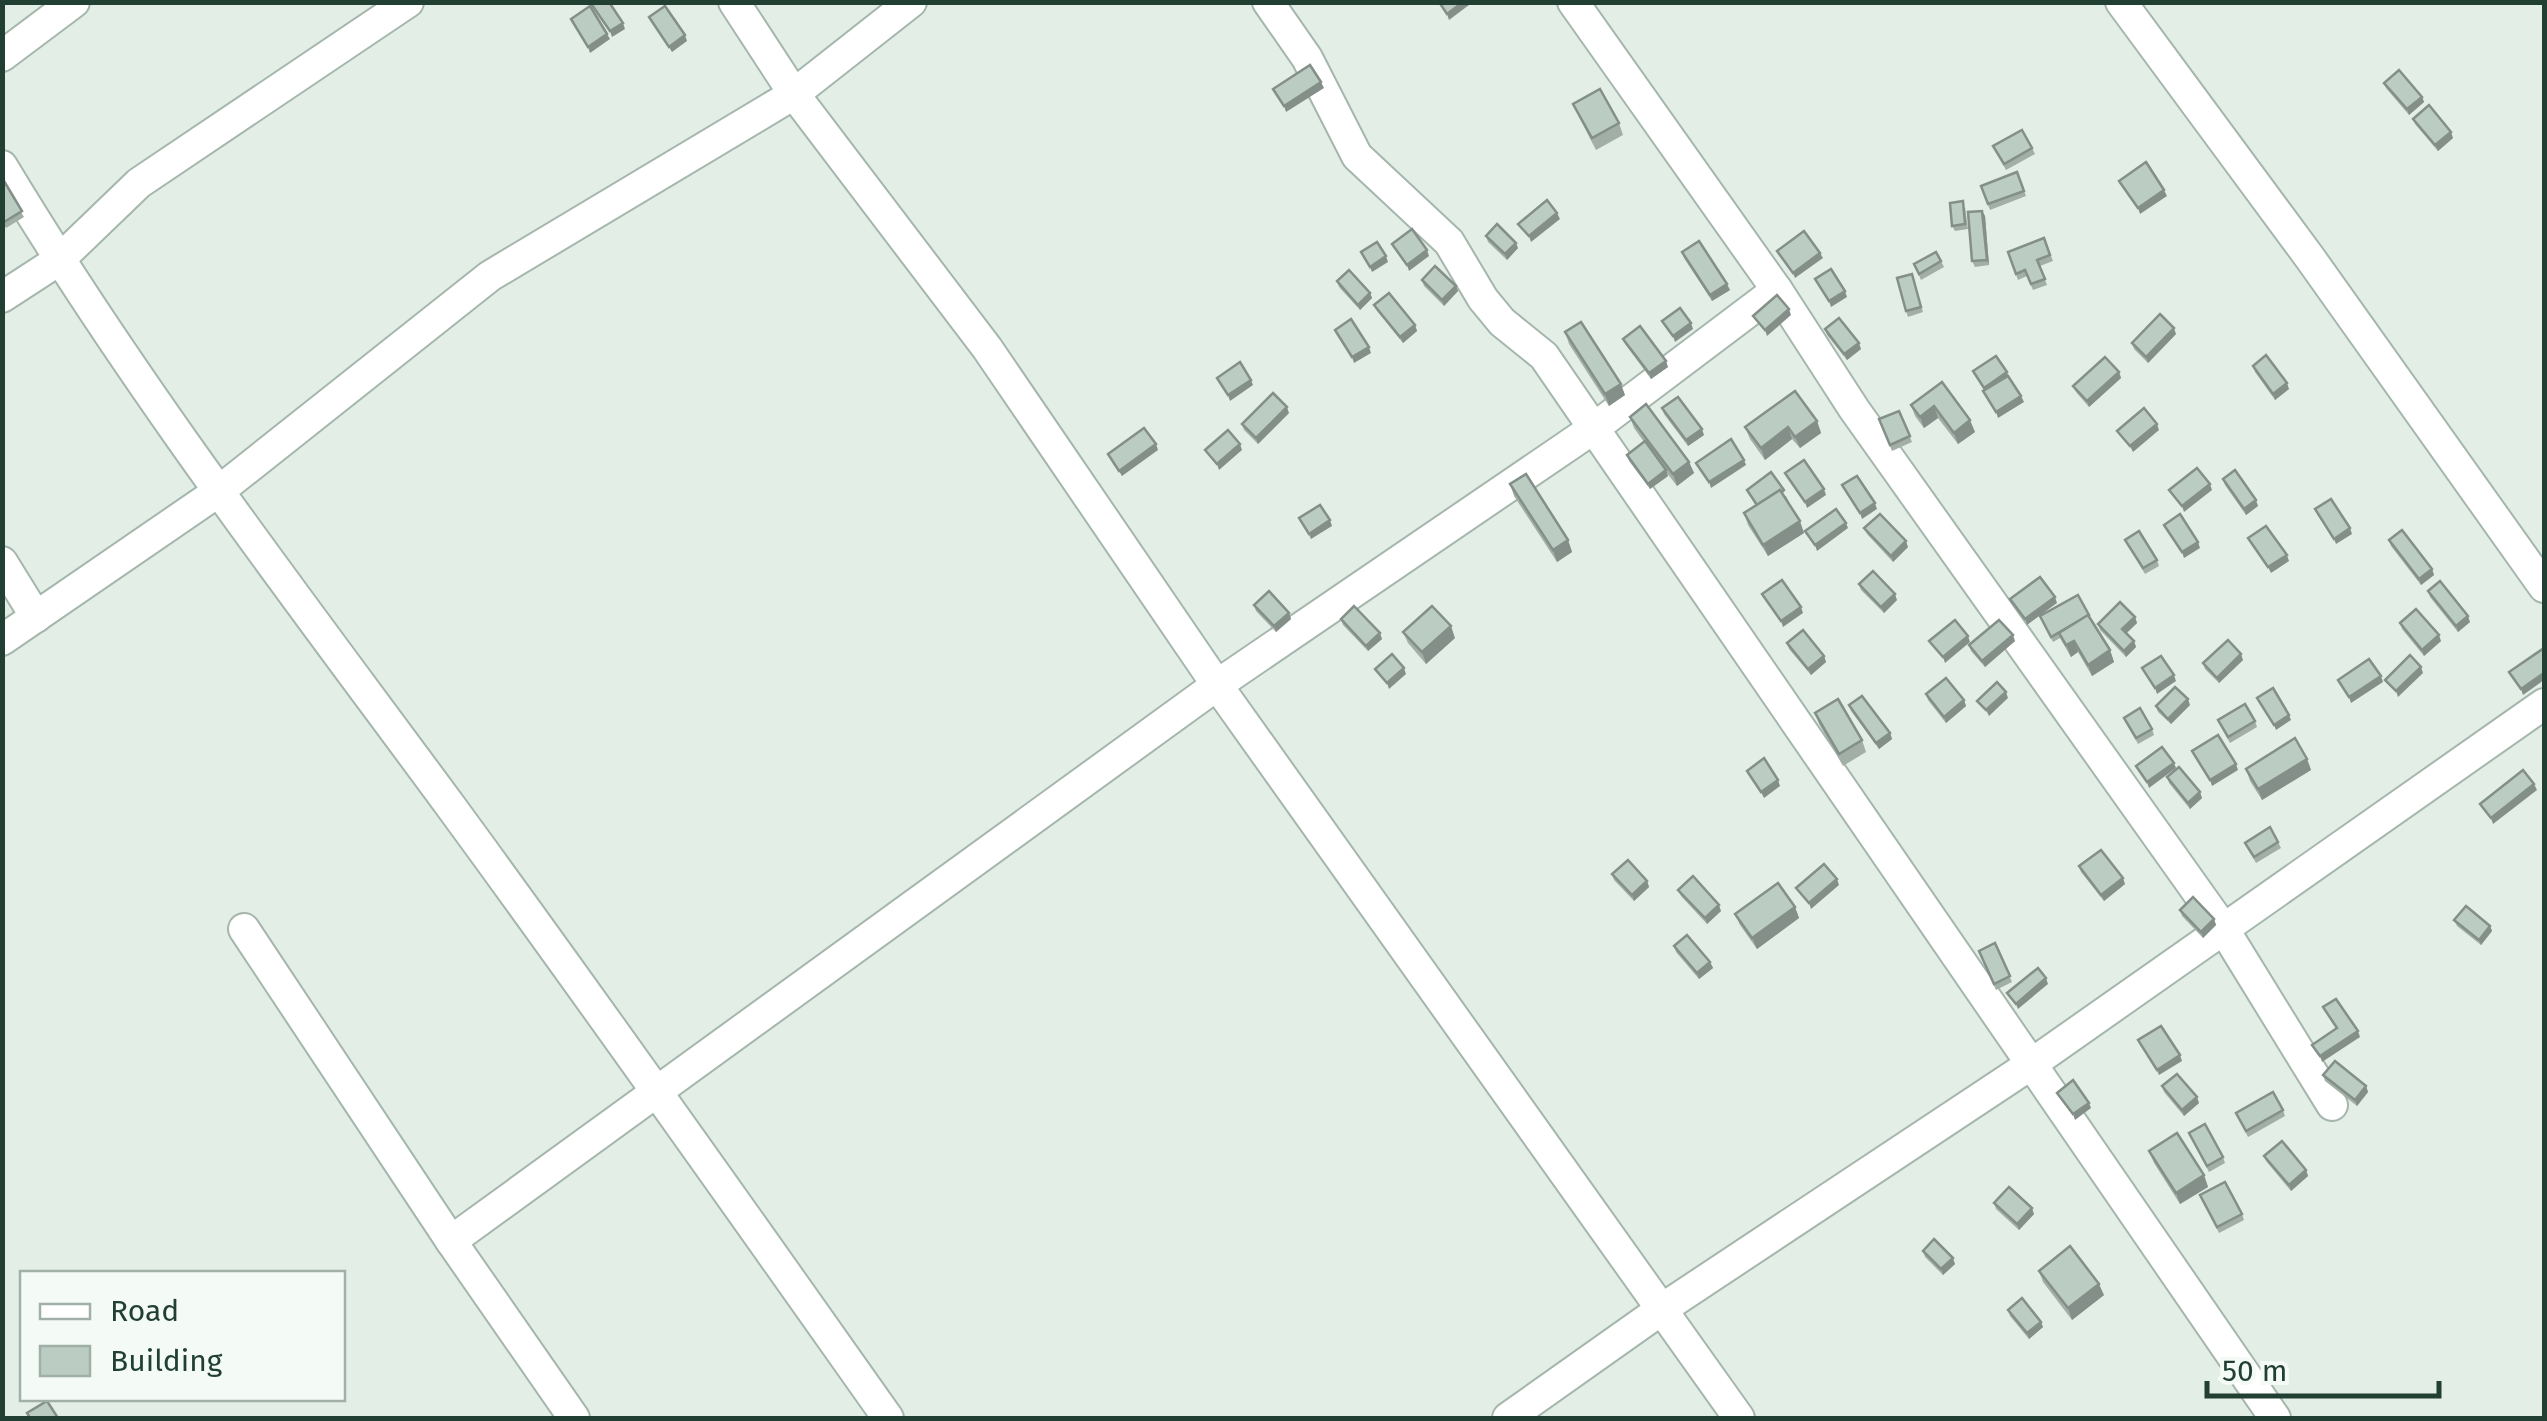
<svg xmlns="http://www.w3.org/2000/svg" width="2547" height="1421" viewBox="0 0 2547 1421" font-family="'Fira Sans',sans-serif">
	<rect width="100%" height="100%" fill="#e3eee7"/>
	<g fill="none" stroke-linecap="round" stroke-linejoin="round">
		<g stroke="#a5b6ad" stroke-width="34">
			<g id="minor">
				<path d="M 734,2 L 794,94 L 987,348 L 1217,685 L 1739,1418"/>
				<path d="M 1268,2 L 1307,58 L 1357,156 L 1449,242 L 1483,299 L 1502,322 L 1544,356 L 2275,1418"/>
				<path d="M 1573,2 L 1777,290 L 1854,409 L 2223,928 L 2332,1105"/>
				<path d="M 2121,2 L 2310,258 L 2544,587"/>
				<path d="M 2,56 L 74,2"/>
				<path d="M 2,166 C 136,389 295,595 449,804 C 598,1007 743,1213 888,1418"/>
				<path d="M 2,297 L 59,260 L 139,183 L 408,2"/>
				<path d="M 2,562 L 36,617"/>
				<path d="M 2,640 L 219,491 L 490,276 L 794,94 L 911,2"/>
				<path d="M 244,929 L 451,1241 L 1217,685 L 1594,428 L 1777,290"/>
				<path d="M 451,1241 L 574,1418"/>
				<path d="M 1508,1418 L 1662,1309 L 2030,1065 L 2544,704"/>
			</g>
		</g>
		<use href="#minor" stroke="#fff" stroke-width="30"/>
	</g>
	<g fill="#a1afa7">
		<path d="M 2384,83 L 2422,97 L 2424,102 L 2409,115 L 2386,88 Z"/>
		<path d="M 1573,104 L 1619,123 L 1623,135 L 1596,150 L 1578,115 Z"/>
		<path d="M 2413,119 L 2453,138 L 2438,151 L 2415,124 Z"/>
		<path d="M 1993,146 L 2032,148 L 2035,154 L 2006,170 Z"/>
		<path d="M 2017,172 L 2026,196 L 1990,210 L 1981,186 Z"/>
		<path d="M 2,182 L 24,217 L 6,228 L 2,222 Z"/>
		<path d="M 1965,207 L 1968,229 L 1955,231 L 1952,226 Z"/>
		<path d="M 1982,211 L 1985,216 L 1989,265 L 1975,267 L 1972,261 Z"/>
		<path d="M 1486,236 L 1518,248 L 1507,260 L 1488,242 Z"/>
		<path d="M 2044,238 L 2053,261 L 2040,266 L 2047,285 L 2033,290 L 2027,276 L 2018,280 L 2008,252 Z"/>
		<path d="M 1682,252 L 1730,290 L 1712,301 L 1684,258 Z"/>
		<path d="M 1941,261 L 1944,267 L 1921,280 L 1914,264 Z"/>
		<path d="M 1912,274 L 1923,312 L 1908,317 L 1906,311 Z"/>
		<path d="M 1422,280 L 1456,286 L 1458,291 L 1444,306 L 1424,286 Z"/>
		<path d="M 1337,281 L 1370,293 L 1372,298 L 1360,310 L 1339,287 Z"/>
		<path d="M 1374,305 L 1415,325 L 1417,331 L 1403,343 L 1377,311 Z"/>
		<path d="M 1825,329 L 1861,349 L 1847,360 L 1827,335 Z"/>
		<path d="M 1565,332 L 1625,395 L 1609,406 L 1569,344 Z"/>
		<path d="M 2176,334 L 2148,363 L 2134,349 L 2132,343 Z"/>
		<path d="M 1623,339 L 1668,367 L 1651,379 L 1625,344 Z"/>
		<path d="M 2253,366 L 2289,389 L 2275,400 L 2255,372 Z"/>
		<path d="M 2119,372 L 2121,378 L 2089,407 L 2076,392 L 2073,386 Z"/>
		<path d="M 1942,382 L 1975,432 L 1958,444 L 1938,418 L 1924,428 L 1915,416 L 1911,405 Z"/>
		<path d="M 1662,408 L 1704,435 L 1688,446 L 1664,414 Z"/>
		<path d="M 1899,411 L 1912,442 L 1892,451 L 1879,419 Z"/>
		<path d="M 1289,413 L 1258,444 L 1244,430 L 1242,424 Z"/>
		<path d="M 1630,417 L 1689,462 L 1694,473 L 1677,486 L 1667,473 L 1668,476 L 1650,489 L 1629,461 L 1627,455 L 1644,442 L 1634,428 Z"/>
		<path d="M 1817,421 L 1821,433 L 1800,448 L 1792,439 L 1765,460 L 1750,439 L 1745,427 Z"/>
		<path d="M 2223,479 L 2258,506 L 2246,515 L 2225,485 Z"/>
		<path d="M 1510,484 L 1568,540 L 1572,552 L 1557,562 L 1514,496 Z"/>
		<path d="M 1747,490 L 1786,496 L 1804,533 L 1768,556 L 1748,525 L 1744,513 L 1756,506 Z"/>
		<path d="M 1864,528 L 1908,547 L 1893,562 L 1867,534 Z"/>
		<path d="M 2125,540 L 2157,560 L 2159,566 L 2145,574 Z"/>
		<path d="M 2389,540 L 2432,569 L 2434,575 L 2421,585 L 2391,546 Z"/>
		<path d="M 1859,584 L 1897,600 L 1884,613 L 1861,590 Z"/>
		<path d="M 2428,591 L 2470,622 L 2458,632 L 2430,597 Z"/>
		<path d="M 1254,605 L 1289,613 L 1291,619 L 1276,632 L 1256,611 Z"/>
		<path d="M 2040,616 L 2089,616 L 2110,650 L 2114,662 L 2092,676 L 2078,652 L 2071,657 L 2060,638 L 2053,642 Z"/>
		<path d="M 2135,617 L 2137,623 L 2126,634 L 2134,641 L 2136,647 L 2126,657 L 2100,630 L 2098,624 Z"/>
		<path d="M 1341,619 L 1382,639 L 1368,651 L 1343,625 Z"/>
		<path d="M 2400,623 L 2441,641 L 2424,656 L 2402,629 Z"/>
		<path d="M 1403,632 L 1455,638 L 1426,664 L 1408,643 Z"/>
		<path d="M 2015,641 L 1985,667 L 1971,651 L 1969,645 Z"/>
		<path d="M 1787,643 L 1824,656 L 1826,662 L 1811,675 L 1789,649 Z"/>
		<path d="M 2243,660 L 2219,683 L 2205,669 L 2203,663 Z"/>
		<path d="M 1926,694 L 1964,700 L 1966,706 L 1946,723 L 1928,700 Z"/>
		<path d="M 1849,705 L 1890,733 L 1892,739 L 1879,749 L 1851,711 Z"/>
		<path d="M 2190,705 L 2171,724 L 2158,712 L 2156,706 Z"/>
		<path d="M 1815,713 L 1862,740 L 1866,752 L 1843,766 L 1819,724 Z"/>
		<path d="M 2124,718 L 2152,729 L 2154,735 L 2138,744 Z"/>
		<path d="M 2218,720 L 2255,721 L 2257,727 L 2230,743 Z"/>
		<path d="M 2307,759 L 2311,770 L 2262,800 L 2250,781 L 2246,769 Z"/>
		<path d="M 2167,777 L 2202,798 L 2190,809 L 2169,783 Z"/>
		<path d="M 2278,842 L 2281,848 L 2256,863 L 2245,843 Z"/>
		<path d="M 2079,866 L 2125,884 L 2104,901 L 2081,872 Z"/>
		<path d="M 1612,874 L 1647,881 L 1649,887 L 1634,901 L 1614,880 Z"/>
		<path d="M 1678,890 L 1721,911 L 1707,924 L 1681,896 Z"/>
		<path d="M 1795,907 L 1799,918 L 1757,949 L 1740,925 L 1735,914 Z"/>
		<path d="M 2180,910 L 2214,919 L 2216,925 L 2203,938 L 2182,916 Z"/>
		<path d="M 2454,920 L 2490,926 L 2492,931 L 2481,945 L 2457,926 Z"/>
		<path d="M 1995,943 L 2012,982 L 1996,990 L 1979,951 Z"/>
		<path d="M 1674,946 L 1710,962 L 1713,968 L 1699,979 L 1676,952 Z"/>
		<path d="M 2323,1075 L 2366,1086 L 2368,1092 L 2357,1106 L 2325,1081 Z"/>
		<path d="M 2162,1086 L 2199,1103 L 2184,1116 L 2164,1092 Z"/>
		<path d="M 2283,1110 L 2285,1116 L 2248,1137 L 2236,1113 Z"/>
		<path d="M 2189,1133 L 2223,1157 L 2225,1163 L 2209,1172 Z"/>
		<path d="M 2149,1151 L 2204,1175 L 2208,1187 L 2180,1204 L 2154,1163 Z"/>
		<path d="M 2264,1156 L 2306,1170 L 2308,1176 L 2291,1191 L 2266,1161 Z"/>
		<path d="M 2200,1195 L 2242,1214 L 2244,1220 L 2219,1233 Z"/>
		<path d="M 1994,1203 L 2034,1214 L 2019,1230 L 1996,1209 Z"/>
		<path d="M 1923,1251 L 1955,1264 L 1943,1275 L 1925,1257 Z"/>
		<path d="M 2039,1271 L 2104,1295 L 2072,1320 L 2043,1282 Z"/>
		<path d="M 2008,1310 L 2043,1327 L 2029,1339 L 2010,1316 Z"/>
	</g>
	<g fill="#838f88">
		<path d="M 1463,2 L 1473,2 L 1449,20 L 1447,14 Z"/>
		<path d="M 623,23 L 625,29 L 612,37 L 610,31 Z"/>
		<path d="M 607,34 L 610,39 L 590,53 L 588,47 Z"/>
		<path d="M 685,35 L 687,41 L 672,52 L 669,47 Z"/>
		<path d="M 1321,82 L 1324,88 L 1286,112 L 1284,106 Z"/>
		<path d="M 2422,97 L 2424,102 L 2409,115 L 2407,109 Z"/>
		<path d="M 2451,132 L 2453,138 L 2438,151 L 2435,145 Z"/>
		<path d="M 2164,190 L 2167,196 L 2140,214 L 2138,208 Z"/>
		<path d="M 1982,211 L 1985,216 L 1989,265 L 1987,260 Z"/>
		<path d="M 1557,213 L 1560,219 L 1531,242 L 1529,236 Z"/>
		<path d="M 1516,243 L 1518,248 L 1507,260 L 1505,254 Z"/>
		<path d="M 1427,250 L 1429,256 L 1409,271 L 1407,265 Z"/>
		<path d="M 1820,253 L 1823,258 L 1795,278 L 1793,273 Z"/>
		<path d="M 1386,256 L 1388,262 L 1372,272 L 1370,267 Z"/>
		<path d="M 1727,284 L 1730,290 L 1712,301 L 1710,295 Z"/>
		<path d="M 1456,286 L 1458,291 L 1444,306 L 1442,300 Z"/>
		<path d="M 1845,291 L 1847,297 L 1831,307 L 1829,301 Z"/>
		<path d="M 1370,293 L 1372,298 L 1360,310 L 1358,305 Z"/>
		<path d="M 1789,309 L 1791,315 L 1767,336 L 1765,330 Z"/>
		<path d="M 1691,323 L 1693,329 L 1675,342 L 1673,336 Z"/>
		<path d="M 1415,325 L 1417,331 L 1403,343 L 1400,337 Z"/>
		<path d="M 2174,328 L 2176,334 L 2148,363 L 2146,357 Z"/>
		<path d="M 1859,343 L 1861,349 L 1847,360 L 1844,354 Z"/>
		<path d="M 1369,347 L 1371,353 L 1354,363 L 1352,357 Z"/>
		<path d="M 1666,361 L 1668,367 L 1651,379 L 1649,373 Z"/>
		<path d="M 2007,372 L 2009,378 L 1986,393 L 1984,388 Z"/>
		<path d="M 2119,372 L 2121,378 L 2089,407 L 2087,401 Z"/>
		<path d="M 1251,380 L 1253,385 L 1230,401 L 1228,395 Z"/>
		<path d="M 2287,383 L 2289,389 L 2275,400 L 2273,394 Z"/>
		<path d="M 1621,384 L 1625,395 L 1609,406 L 1605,394 Z"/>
		<path d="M 2021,396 L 2024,402 L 1998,418 L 1996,412 Z"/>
		<path d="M 1934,406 L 1938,418 L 1924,428 L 1920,417 Z"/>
		<path d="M 1287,407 L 1289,413 L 1258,444 L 1256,438 Z"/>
		<path d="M 1970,420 L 1975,432 L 1958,444 L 1954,433 Z"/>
		<path d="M 1817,421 L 1821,433 L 1800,448 L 1795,437 Z"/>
		<path d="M 2157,424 L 2159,430 L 2133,452 L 2130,446 Z"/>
		<path d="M 1788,427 L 1792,439 L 1765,460 L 1761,448 Z"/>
		<path d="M 1702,429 L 1704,435 L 1688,446 L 1686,440 Z"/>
		<path d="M 1156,444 L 1158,450 L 1122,476 L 1119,471 Z"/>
		<path d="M 1240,444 L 1242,450 L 1219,470 L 1217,464 Z"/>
		<path d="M 1744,460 L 1746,465 L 1711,488 L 1709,482 Z"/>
		<path d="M 1689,462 L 1694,473 L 1677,486 L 1673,474 Z"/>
		<path d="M 1666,470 L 1668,476 L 1650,489 L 1648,484 Z"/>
		<path d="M 2210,484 L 2212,490 L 2184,512 L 2182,506 Z"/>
		<path d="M 1824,489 L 1826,495 L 1807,508 L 1805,502 Z"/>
		<path d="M 2256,500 L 2258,506 L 2246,515 L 2244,509 Z"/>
		<path d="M 1875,503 L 1877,509 L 1862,519 L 1860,513 Z"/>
		<path d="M 1330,520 L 1332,526 L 1311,539 L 1309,534 Z"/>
		<path d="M 1800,521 L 1804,533 L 1768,556 L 1763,545 Z"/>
		<path d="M 1846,523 L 1848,528 L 1817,551 L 1815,545 Z"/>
		<path d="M 2350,528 L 2352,534 L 2336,544 L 2334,539 Z"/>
		<path d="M 1568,540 L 1572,552 L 1557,562 L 1553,550 Z"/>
		<path d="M 1906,541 L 1908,547 L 1893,562 L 1891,556 Z"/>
		<path d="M 2198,542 L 2200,548 L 2184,558 L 2182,552 Z"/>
		<path d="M 2287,555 L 2289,561 L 2271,573 L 2268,567 Z"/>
		<path d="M 2432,569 L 2434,575 L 2421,585 L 2419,579 Z"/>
		<path d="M 1895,594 L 1897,600 L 1884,613 L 1881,607 Z"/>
		<path d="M 2055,597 L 2057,603 L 2027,625 L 2025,619 Z"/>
		<path d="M 1801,607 L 1803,613 L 1783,627 L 1781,621 Z"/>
		<path d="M 1289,613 L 1291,619 L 1276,632 L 1274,626 Z"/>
		<path d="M 2468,616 L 2470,622 L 2458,632 L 2456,626 Z"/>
		<path d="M 2135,617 L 2137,623 L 2124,635 L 2122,629 Z"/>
		<path d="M 1451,626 L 1455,638 L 1426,664 L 1422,652 Z"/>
		<path d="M 1380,633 L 1382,639 L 1368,651 L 1366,646 Z"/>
		<path d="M 2013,635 L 2015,641 L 1985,667 L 1982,661 Z"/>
		<path d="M 2439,635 L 2441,641 L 2424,656 L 2422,650 Z"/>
		<path d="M 1968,636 L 1970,642 L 1945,663 L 1943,657 Z"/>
		<path d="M 2074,641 L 2078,652 L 2071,657 L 2066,645 Z"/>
		<path d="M 2134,641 L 2136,647 L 2126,657 L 2124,651 Z"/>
		<path d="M 2110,650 L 2114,662 L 2092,676 L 2088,665 Z"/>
		<path d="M 2241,654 L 2243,660 L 2219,683 L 2217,678 Z"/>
		<path d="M 1824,656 L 1826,662 L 1811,675 L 1808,669 Z"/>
		<path d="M 2421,667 L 2423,673 L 2398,697 L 2396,691 Z"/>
		<path d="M 1404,668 L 1406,674 L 1389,689 L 1387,683 Z"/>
		<path d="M 2544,673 L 2544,680 L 2523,695 L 2521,689 Z"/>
		<path d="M 2174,675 L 2176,681 L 2157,694 L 2155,688 Z"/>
		<path d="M 2381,676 L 2383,682 L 2351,703 L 2349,697 Z"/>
		<path d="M 2006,692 L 2008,698 L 1989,716 L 1986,710 Z"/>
		<path d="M 2188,699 L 2190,705 L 2171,724 L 2168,719 Z"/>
		<path d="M 1964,700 L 1966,706 L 1946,723 L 1944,717 Z"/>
		<path d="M 2289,715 L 2291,720 L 2276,730 L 2274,725 Z"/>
		<path d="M 1890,733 L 1892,739 L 1879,749 L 1876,743 Z"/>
		<path d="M 2307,759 L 2311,770 L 2262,800 L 2258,789 Z"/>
		<path d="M 2174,763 L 2176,768 L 2149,788 L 2147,782 Z"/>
		<path d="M 2236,764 L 2238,770 L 2212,786 L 2210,780 Z"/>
		<path d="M 1778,780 L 1780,786 L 1764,798 L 1761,792 Z"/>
		<path d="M 2534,784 L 2537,790 L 2493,824 L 2491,818 Z"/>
		<path d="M 2200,792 L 2202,798 L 2190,809 L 2188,803 Z"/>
		<path d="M 2123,878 L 2125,884 L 2104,901 L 2101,895 Z"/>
		<path d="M 1837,879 L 1839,885 L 1811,909 L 1809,903 Z"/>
		<path d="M 1647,881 L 1649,887 L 1634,901 L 1632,895 Z"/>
		<path d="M 1719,905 L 1721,911 L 1707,924 L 1705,918 Z"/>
		<path d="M 1795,907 L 1799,918 L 1757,949 L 1752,938 Z"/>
		<path d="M 2214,919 L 2216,925 L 2203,938 L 2201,932 Z"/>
		<path d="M 2490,926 L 2492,931 L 2481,945 L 2479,940 Z"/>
		<path d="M 1710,962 L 1713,968 L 1699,979 L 1697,973 Z"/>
		<path d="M 2046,978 L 2048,984 L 2018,1009 L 2016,1004 Z"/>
		<path d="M 2358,1031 L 2360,1037 L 2322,1062 L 2320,1056 Z"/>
		<path d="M 2180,1055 L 2182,1061 L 2159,1075 L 2157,1070 Z"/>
		<path d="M 2366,1086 L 2368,1092 L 2357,1106 L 2355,1100 Z"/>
		<path d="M 2197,1097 L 2199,1103 L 2184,1116 L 2182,1110 Z"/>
		<path d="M 2089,1103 L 2091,1108 L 2075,1120 L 2073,1114 Z"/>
		<path d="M 2306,1170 L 2308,1176 L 2291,1191 L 2289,1185 Z"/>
		<path d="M 2204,1175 L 2208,1187 L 2180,1204 L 2176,1193 Z"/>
		<path d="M 2032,1208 L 2034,1214 L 2019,1230 L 2017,1224 Z"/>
		<path d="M 1953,1258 L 1955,1264 L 1943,1275 L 1941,1269 Z"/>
		<path d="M 2099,1284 L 2104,1295 L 2072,1320 L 2068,1308 Z"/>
		<path d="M 2041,1322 L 2043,1327 L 2029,1339 L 2027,1333 Z"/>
	</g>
	<g fill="#bbccc2" stroke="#838f88" stroke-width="2.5">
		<path d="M 596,2 L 609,2 L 623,23 L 610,31 L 592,5 Z"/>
		<path d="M 1439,2 L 1463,2 L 1447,14 Z"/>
		<path d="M 590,6 L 607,34 L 588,47 L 571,19 Z"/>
		<path d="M 665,6 L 685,35 L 669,47 L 649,17 Z"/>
		<path d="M 1310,65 L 1321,82 L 1284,106 L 1273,89 Z"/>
		<path d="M 2399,70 L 2422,97 L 2407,109 L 2384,83 Z"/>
		<path d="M 1600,89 L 1619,123 L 1592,138 L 1573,104 Z"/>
		<path d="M 2429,105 L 2451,132 L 2435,145 L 2413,119 Z"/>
		<path d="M 2022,130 L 2032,148 L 2004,164 L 1993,146 Z"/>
		<path d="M 2146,162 L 2164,190 L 2138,208 L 2119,181 Z"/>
		<path d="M 2017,172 L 2024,191 L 1988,204 L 1981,186 Z"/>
		<path d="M 4,181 L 22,211 L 4,222 L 2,220 L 2,182 Z"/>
		<path d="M 1547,200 L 1557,213 L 1529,236 L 1518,224 Z"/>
		<path d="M 1963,201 L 1965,224 L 1952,226 L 1950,203 Z"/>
		<path d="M 1982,211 L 1987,260 L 1972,261 L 1968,212 Z"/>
		<path d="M 1497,224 L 1516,243 L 1505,254 L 1486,236 Z"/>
		<path d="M 1412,229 L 1427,250 L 1407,265 L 1392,244 Z"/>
		<path d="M 1804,231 L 1820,253 L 1793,273 L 1777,251 Z"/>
		<path d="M 2044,238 L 2050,255 L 2037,260 L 2045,279 L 2031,284 L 2025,270 L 2016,274 L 2008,252 Z"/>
		<path d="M 1699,241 L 1727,284 L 1710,295 L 1682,252 Z"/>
		<path d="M 1377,242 L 1386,256 L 1370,267 L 1361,252 Z"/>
		<path d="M 1936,252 L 1941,261 L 1919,274 L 1914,264 Z"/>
		<path d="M 1435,266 L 1456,286 L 1442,300 L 1422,280 Z"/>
		<path d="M 1831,269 L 1845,291 L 1829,301 L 1815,279 Z"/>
		<path d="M 1349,270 L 1370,293 L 1358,305 L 1337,281 Z"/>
		<path d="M 1912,274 L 1921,307 L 1906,311 L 1897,278 Z"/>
		<path d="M 1389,293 L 1415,325 L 1400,337 L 1374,305 Z"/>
		<path d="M 1777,295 L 1789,309 L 1765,330 L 1753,316 Z"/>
		<path d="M 1680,308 L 1691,323 L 1673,336 L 1662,321 Z"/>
		<path d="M 2160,314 L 2174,328 L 2146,357 L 2132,343 Z"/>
		<path d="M 1839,318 L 1859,343 L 1844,354 L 1825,329 Z"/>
		<path d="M 1351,319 L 1369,347 L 1352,357 L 1335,330 Z"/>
		<path d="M 1581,322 L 1621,384 L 1605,394 L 1565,332 Z"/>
		<path d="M 1640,326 L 1666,361 L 1649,373 L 1623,339 Z"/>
		<path d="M 2266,355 L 2287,383 L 2273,394 L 2253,366 Z"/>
		<path d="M 1996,356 L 2007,372 L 1984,388 L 1973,371 Z"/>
		<path d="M 2105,357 L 2119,372 L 2087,401 L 2073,386 Z"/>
		<path d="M 1240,362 L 1251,380 L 1228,395 L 1217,378 Z"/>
		<path d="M 2008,376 L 2021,396 L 1996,412 L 1983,391 Z"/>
		<path d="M 1942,382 L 1970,420 L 1954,433 L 1934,406 L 1920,417 L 1911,405 Z"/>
		<path d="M 1795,391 L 1817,421 L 1795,437 L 1788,427 L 1761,448 L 1745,427 Z"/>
		<path d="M 1273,393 L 1287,407 L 1256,438 L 1242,424 Z"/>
		<path d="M 1678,397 L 1702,429 L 1686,440 L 1662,408 Z"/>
		<path d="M 1646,404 L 1689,462 L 1673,474 L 1630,417 Z"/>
		<path d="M 2144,408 L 2157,424 L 2130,446 L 2117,431 Z"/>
		<path d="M 1899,411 L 1910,436 L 1890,445 L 1879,419 Z"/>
		<path d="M 1144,428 L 1156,444 L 1119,471 L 1108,454 Z"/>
		<path d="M 1228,430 L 1240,444 L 1217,464 L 1205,450 Z"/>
		<path d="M 1731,439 L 1744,460 L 1709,482 L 1696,463 Z"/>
		<path d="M 1645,441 L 1666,470 L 1648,484 L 1627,455 Z"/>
		<path d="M 1804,460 L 1824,489 L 1805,502 L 1785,473 Z"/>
		<path d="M 2197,468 L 2210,484 L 2182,506 L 2169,490 Z"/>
		<path d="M 2235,470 L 2256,500 L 2244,509 L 2223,479 Z"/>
		<path d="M 1771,472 L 1784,490 L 1782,492 L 1780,490 L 1757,505 L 1747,490 Z"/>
		<path d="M 1526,474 L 1568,540 L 1553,550 L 1510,484 Z"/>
		<path d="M 1857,476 L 1875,503 L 1860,513 L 1842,485 Z"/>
		<path d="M 1780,490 L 1800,521 L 1763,545 L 1744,513 Z"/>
		<path d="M 2331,499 L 2350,528 L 2334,539 L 2315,509 Z"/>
		<path d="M 1320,505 L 1330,520 L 1309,534 L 1299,518 Z"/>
		<path d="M 1836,509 L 1846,523 L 1815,545 L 1805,531 Z"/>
		<path d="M 1880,514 L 1906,541 L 1891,556 L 1864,528 Z"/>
		<path d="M 2180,514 L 2198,542 L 2182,552 L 2164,525 Z"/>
		<path d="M 2266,526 L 2287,555 L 2268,567 L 2248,538 Z"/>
		<path d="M 2402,530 L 2432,569 L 2419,579 L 2389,540 Z"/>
		<path d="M 2139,531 L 2157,560 L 2143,568 L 2125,540 Z"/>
		<path d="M 1873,571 L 1895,594 L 1881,607 L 1859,584 Z"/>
		<path d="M 2040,577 L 2055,597 L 2025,619 L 2010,599 Z"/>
		<path d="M 1782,580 L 1801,607 L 1781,621 L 1762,594 Z"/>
		<path d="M 2440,581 L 2468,616 L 2456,626 L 2428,591 Z"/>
		<path d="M 1269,591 L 1289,613 L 1274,626 L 1254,605 Z"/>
		<path d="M 2078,595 L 2089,615 L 2051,637 L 2040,616 Z"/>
		<path d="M 2120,602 L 2135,617 L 2122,629 L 2134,641 L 2124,651 L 2098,624 Z"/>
		<path d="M 1354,606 L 1380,633 L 1366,646 L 1341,619 Z"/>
		<path d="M 1432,606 L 1451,626 L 1422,652 L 1403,632 Z"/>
		<path d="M 2416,609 L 2439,635 L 2422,650 L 2400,623 Z"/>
		<path d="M 2088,615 L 2110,650 L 2088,665 L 2074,641 L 2066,645 L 2059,633 Z"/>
		<path d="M 1955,620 L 1968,636 L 1943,657 L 1929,641 Z"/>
		<path d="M 1999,620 L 2013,635 L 1982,661 L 1969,645 Z"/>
		<path d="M 1803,630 L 1824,656 L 1808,669 L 1787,643 Z"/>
		<path d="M 2228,640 L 2241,654 L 2217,678 L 2203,663 Z"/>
		<path d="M 2544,648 L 2544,673 L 2521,689 L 2509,672 Z"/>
		<path d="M 1392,654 L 1404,668 L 1387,683 L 1375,669 Z"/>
		<path d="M 2410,655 L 2421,667 L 2396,691 L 2385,680 Z"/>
		<path d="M 2161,656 L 2174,675 L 2155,688 L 2142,668 Z"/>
		<path d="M 2369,659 L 2381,676 L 2349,697 L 2338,680 Z"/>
		<path d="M 1946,678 L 1964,700 L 1944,717 L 1926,694 Z"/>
		<path d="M 1997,682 L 2006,692 L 1986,710 L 1977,701 Z"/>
		<path d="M 2175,687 L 2188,699 L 2168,719 L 2156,706 Z"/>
		<path d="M 2273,688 L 2289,715 L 2274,725 L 2257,698 Z"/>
		<path d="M 1862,696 L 1890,733 L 1876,743 L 1849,705 Z"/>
		<path d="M 1838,699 L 1862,740 L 1839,754 L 1815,713 Z"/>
		<path d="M 2245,704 L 2255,721 L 2228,737 L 2218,720 Z"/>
		<path d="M 2140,708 L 2152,729 L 2136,738 L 2124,718 Z"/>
		<path d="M 2218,735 L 2236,764 L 2210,780 L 2192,751 Z"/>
		<path d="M 2295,738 L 2307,759 L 2258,789 L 2246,769 Z"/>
		<path d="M 2162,747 L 2174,763 L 2147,782 L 2136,766 Z"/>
		<path d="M 1764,758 L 1778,780 L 1761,792 L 1747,771 Z"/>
		<path d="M 2179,767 L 2200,792 L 2188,803 L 2167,777 Z"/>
		<path d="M 2523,770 L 2534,784 L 2491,818 L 2480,804 Z"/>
		<path d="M 2270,827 L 2278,842 L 2254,857 L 2245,843 Z"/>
		<path d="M 2101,850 L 2123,878 L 2101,895 L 2079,866 Z"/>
		<path d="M 1628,860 L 1647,881 L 1632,895 L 1612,874 Z"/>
		<path d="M 1824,864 L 1837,879 L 1809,903 L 1796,888 Z"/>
		<path d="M 1693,876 L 1719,905 L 1705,918 L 1678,890 Z"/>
		<path d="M 1778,883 L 1795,907 L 1752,938 L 1735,914 Z"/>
		<path d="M 2193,897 L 2214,919 L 2201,932 L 2180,910 Z"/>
		<path d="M 2466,906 L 2490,926 L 2479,940 L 2454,920 Z"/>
		<path d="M 1687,935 L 1710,962 L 1697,973 L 1674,946 Z"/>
		<path d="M 1995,943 L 2010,976 L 1994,984 L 1979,951 Z"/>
		<path d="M 2038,968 L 2046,978 L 2016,1004 L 2007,993 Z"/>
		<path d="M 2336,999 L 2358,1031 L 2320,1056 L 2312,1045 L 2337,1028 L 2323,1007 Z"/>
		<path d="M 2161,1026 L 2180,1055 L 2157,1070 L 2138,1040 Z"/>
		<path d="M 2335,1061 L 2366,1086 L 2355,1100 L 2323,1075 Z"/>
		<path d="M 2177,1074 L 2197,1097 L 2182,1110 L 2162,1086 Z"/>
		<path d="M 2073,1080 L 2089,1103 L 2073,1114 L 2057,1093 Z"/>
		<path d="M 2273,1092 L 2283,1110 L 2246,1131 L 2236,1113 Z"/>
		<path d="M 2205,1124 L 2223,1157 L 2207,1166 L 2189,1133 Z"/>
		<path d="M 2177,1133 L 2204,1175 L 2176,1193 L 2149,1151 Z"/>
		<path d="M 2282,1141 L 2306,1170 L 2289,1185 L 2264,1156 Z"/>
		<path d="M 2225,1182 L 2242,1214 L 2217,1227 L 2200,1195 Z"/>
		<path d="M 2009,1187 L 2032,1208 L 2017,1224 L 1994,1203 Z"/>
		<path d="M 1934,1239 L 1953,1258 L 1941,1269 L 1923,1251 Z"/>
		<path d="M 2070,1246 L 2099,1284 L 2068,1308 L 2039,1271 Z"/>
		<path d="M 2022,1298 L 2041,1322 L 2027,1333 L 2008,1310 Z"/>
		<path d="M 47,1401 L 58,1418 L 30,1418 L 27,1413 Z"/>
	</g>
	<rect width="2547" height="1421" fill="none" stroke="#214033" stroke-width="10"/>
	<rect x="20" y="1271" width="325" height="130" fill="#f4faf6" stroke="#a0b0a8" stroke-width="2.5"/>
	<rect x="40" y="1304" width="50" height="15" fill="#ffffff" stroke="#a0b0a8" stroke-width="2.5"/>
	<text x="110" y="1321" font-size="30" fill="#214033">Road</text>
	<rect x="40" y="1346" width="50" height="30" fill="#bbccc2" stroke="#a0b0a8" stroke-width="2.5"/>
	<text x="110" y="1371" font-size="30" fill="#214033">Building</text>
	<path d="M2207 1381v15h232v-15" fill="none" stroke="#214033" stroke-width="5"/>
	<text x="2222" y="1381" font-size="30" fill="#214033" stroke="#f4faf6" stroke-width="8" paint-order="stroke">50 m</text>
</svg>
